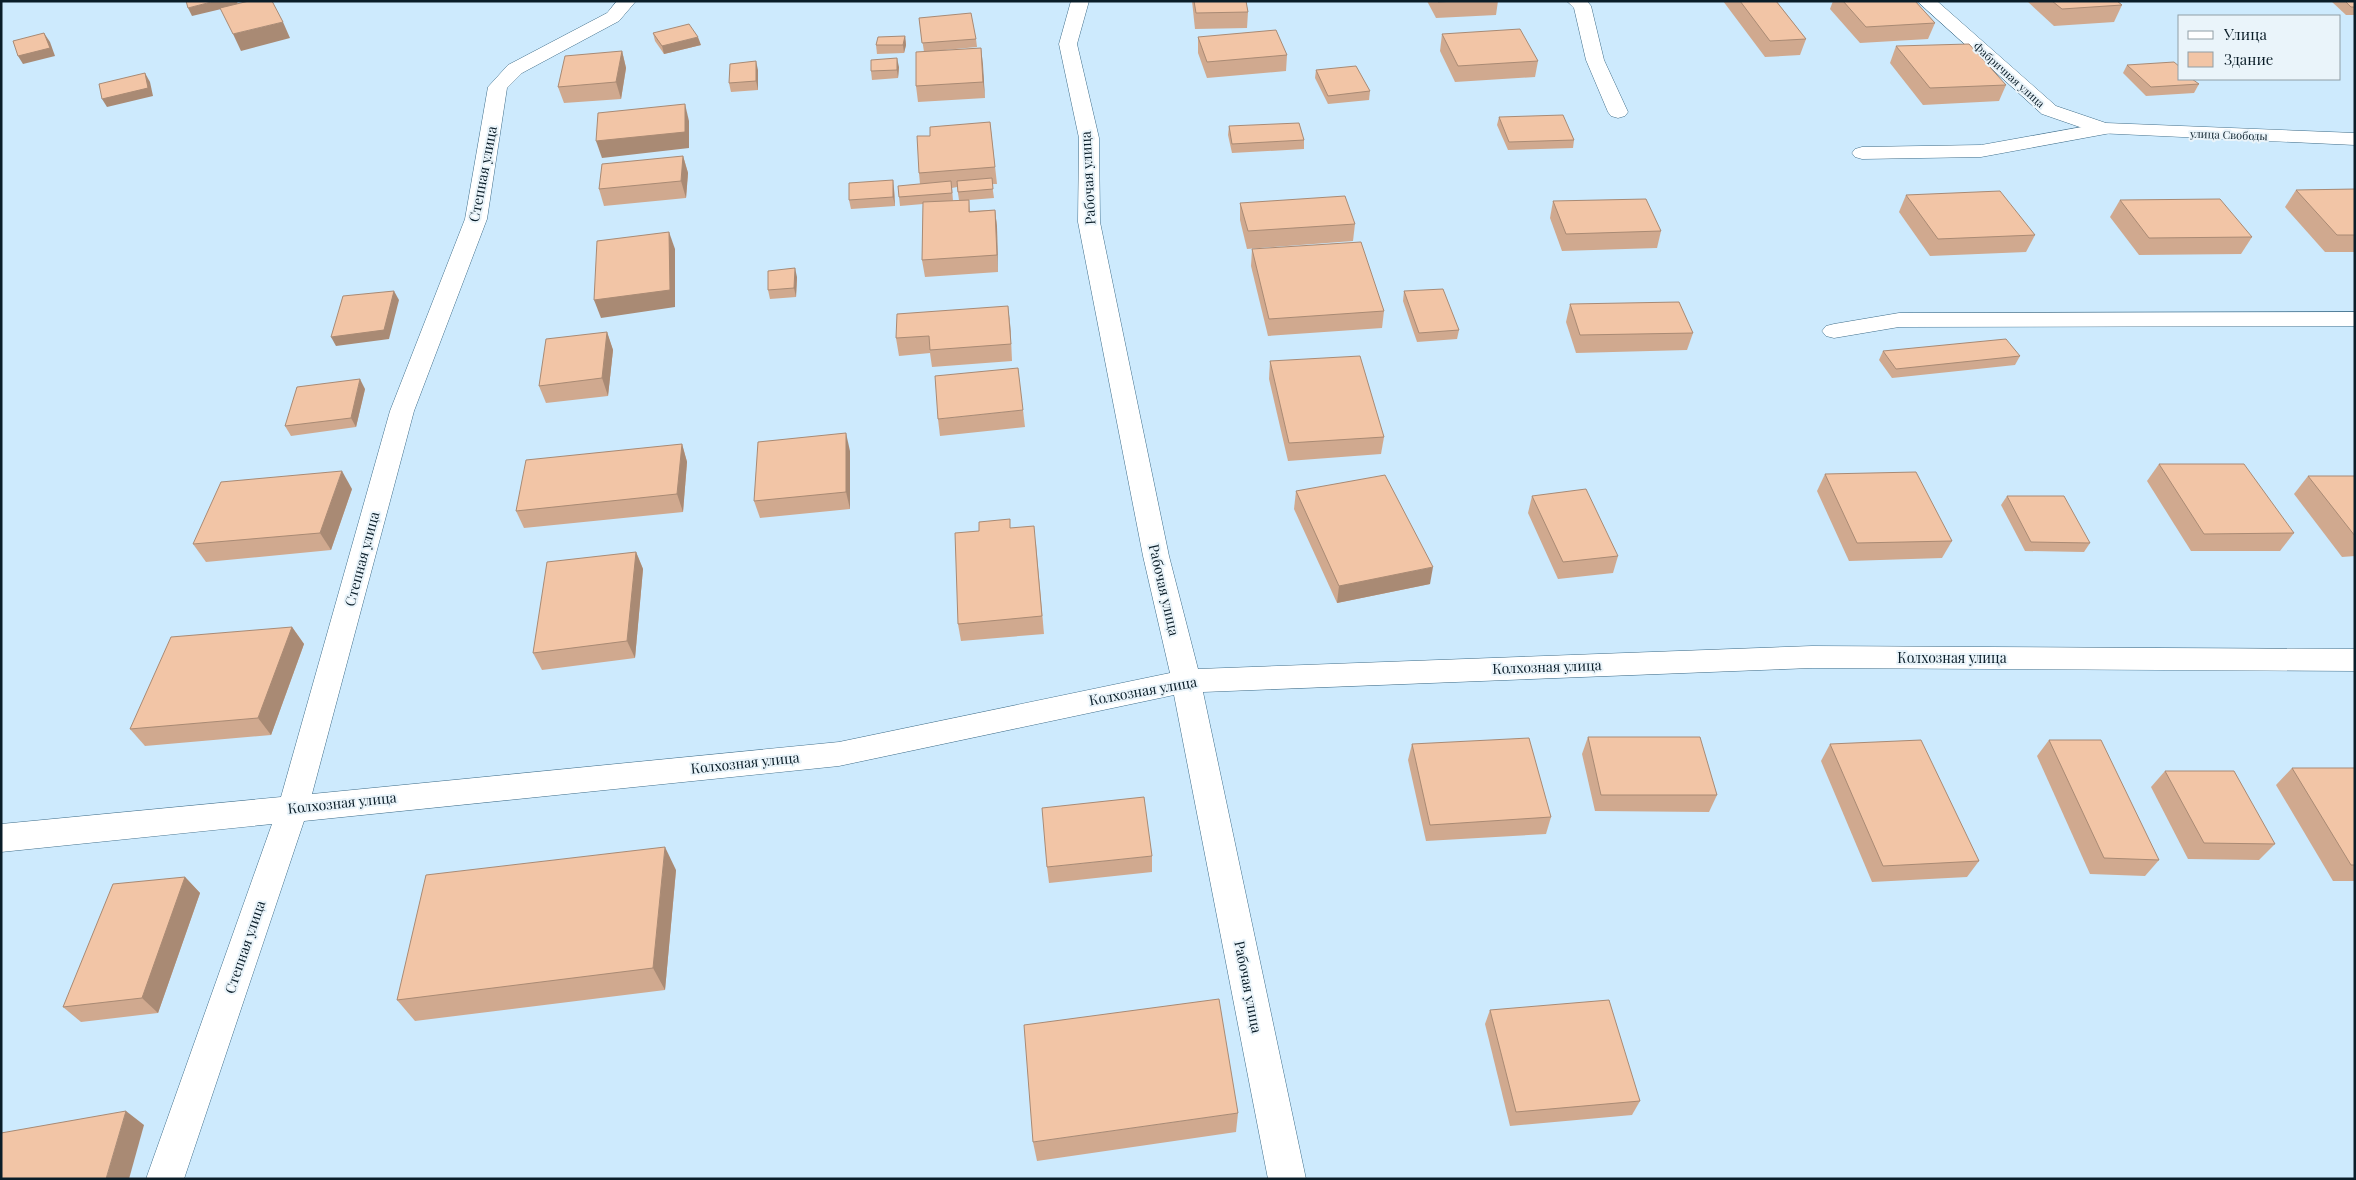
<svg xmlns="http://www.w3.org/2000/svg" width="2356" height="1180" viewBox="0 0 2356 1180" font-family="'Playfair Display',serif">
	<rect width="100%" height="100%" fill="#cdeafd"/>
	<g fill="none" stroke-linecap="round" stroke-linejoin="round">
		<g stroke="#406e8a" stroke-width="1">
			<g id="service">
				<path d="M 1567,1 L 1587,1 L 1591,6 L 1604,60 L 1628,112 L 1625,116 L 1618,118 L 1611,116 L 1608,112 L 1586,60 L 1574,8 Z"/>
				<path d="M 2104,123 L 2111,125 L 2114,129 L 2111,133 L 1981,157 L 1862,159 L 1855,157 L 1852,153 L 1855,149 L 1862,147 L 1981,145 Z"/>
				<path d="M 2355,312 L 2355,326 L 1899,327 L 1834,338 L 1826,336 L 1822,331 L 1826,326 L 1834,324 L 1899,313 Z"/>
			</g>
		</g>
		<g stroke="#406e8a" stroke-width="1">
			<g id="minor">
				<path d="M 617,1 L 636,1 L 619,21 L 522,73 L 507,88 L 487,219 L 414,411 L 312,794 L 839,742 L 1170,673 L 1143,556 L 1078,222 L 1079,138 L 1059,44 L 1071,1 L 1089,1 L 1077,44 L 1099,138 L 1100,222 L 1169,556 L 1198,669 L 1812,646 L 2355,649 L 2355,671 L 1812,668 L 1203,692 L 1306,1179 L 1268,1179 L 1174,695 L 839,766 L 304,821 L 184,1179 L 146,1179 L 272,824 L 1,852 L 1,824 L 281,797 L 390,411 L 465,219 L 488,87 L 508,65 L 607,13 Z"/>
				<path d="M 1917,1 L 1937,1 L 2056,106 L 2106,123 L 2355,133 L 2355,145 L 2097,133 L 2042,114 Z"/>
			</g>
		</g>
		<use href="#service" fill="#fff" fill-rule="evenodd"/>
		<use href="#minor" fill="#fff" fill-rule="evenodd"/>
	</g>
	<g fill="#d0a98f" fill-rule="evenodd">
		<path d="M 1192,1 L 1246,1 L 1248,12 L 1247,28 L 1195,29 Z"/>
		<path d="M 1427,1 L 1498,1 L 1496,15 L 1436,18 Z"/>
		<path d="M 1723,1 L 1776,1 L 1806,39 L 1800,55 L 1765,57 Z"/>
		<path d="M 1833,1 L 1915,1 L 1935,23 L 1928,39 L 1860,43 L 1830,9 Z"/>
		<path d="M 2027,1 L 2117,1 L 2122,5 L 2114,22 L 2054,26 Z"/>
		<path d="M 2331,1 L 2355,1 L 2355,15 L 2346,15 Z"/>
		<path d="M 919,18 L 976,39 L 977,47 L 934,51 L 981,48 L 985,98 L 918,102 L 916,86 L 924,52 Z"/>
		<path d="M 653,33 L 701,45 L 664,54 L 655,41 Z"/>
		<path d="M 1442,34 L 1538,61 L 1535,77 L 1455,82 L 1440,51 Z"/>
		<path d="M 905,36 L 906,45 L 904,53 L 877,54 L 876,45 Z"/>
		<path d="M 1198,37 L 1287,55 L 1286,71 L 1207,78 L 1198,53 Z"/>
		<path d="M 1896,46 L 2006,85 L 1999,101 L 1923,105 L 1890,63 Z"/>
		<path d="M 622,51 L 626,68 L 621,99 L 564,103 L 558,87 Z"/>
		<path d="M 2127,65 L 2199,84 L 2194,93 L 2146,96 L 2123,73 Z"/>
		<path d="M 899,67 L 898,78 L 872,80 L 871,71 Z"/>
		<path d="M 758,70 L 758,90 L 731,92 L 729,83 Z"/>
		<path d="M 1316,70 L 1370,91 L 1369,100 L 1328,104 L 1315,78 Z"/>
		<path d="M 1499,117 L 1574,140 L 1573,148 L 1508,150 L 1497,125 Z"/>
		<path d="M 990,122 L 997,184 L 992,184 L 994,198 L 969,200 L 970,211 L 995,210 L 997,227 L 998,272 L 925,277 L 922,260 L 923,204 L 900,206 L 899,197 L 920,184 L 919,173 L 930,136 ZM 957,187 L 959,200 L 953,201 L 952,188 Z"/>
		<path d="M 1229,126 L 1304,140 L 1304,149 L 1232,153 L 1228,135 Z"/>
		<path d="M 683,156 L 688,173 L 686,198 L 604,206 L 599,189 Z"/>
		<path d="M 894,189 L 895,206 L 851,209 L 849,200 Z"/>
		<path d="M 2355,189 L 2355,252 L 2325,252 L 2285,207 L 2296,190 Z"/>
		<path d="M 1906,195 L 2035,235 L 2026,252 L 1930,256 L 1899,212 Z"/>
		<path d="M 2120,200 L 2252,237 L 2241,254 L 2139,255 L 2110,217 Z"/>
		<path d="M 1553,201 L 1661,231 L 1657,248 L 1562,251 L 1550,218 Z"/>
		<path d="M 1240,203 L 1355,224 L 1353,241 L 1247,249 L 1240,220 Z"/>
		<path d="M 1252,249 L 1384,311 L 1382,328 L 1268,336 L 1251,266 Z"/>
		<path d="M 797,277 L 796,297 L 770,299 L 768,290 Z"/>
		<path d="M 1404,291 L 1459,330 L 1457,339 L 1417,342 L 1403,301 Z"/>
		<path d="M 1570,304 L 1693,333 L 1687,350 L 1576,353 L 1566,322 Z"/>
		<path d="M 1010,323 L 1012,361 L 932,367 L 930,353 L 899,356 L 896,338 Z"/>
		<path d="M 607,332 L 613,350 L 608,396 L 546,403 L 539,386 Z"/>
		<path d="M 1883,351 L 2020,356 L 2015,365 L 1892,378 L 1879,360 Z"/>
		<path d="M 1270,361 L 1384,437 L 1381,454 L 1288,461 L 1269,379 Z"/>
		<path d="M 365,389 L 356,427 L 291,436 L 285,426 Z"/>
		<path d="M 1023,410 L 1025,427 L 940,436 L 938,419 Z"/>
		<path d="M 682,444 L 687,462 L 683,512 L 524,528 L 516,511 Z"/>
		<path d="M 850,451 L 850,509 L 760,518 L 754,501 Z"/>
		<path d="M 2159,464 L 2294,533 L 2280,551 L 2191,551 L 2147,481 Z"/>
		<path d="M 1825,474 L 1952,541 L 1942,558 L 1849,561 L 1817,491 Z"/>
		<path d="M 2308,476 L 2355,476 L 2355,556 L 2342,557 L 2294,494 Z"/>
		<path d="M 352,489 L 331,550 L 206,562 L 193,544 Z"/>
		<path d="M 1296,491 L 1430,584 L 1337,603 L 1294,509 Z"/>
		<path d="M 1532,496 L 1618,556 L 1613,573 L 1558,579 L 1528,513 Z"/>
		<path d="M 2007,496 L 2090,543 L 2084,552 L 2025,551 L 2001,505 Z"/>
		<path d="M 1011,528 L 1036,544 L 1044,634 L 961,641 L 958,624 Z"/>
		<path d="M 636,552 L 643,569 L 635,658 L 542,670 L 533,653 Z"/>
		<path d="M 292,627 L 304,644 L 271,735 L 145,746 L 130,729 Z"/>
		<path d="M 1588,737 L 1717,795 L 1709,812 L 1595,811 L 1582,754 Z"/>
		<path d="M 2049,740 L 2159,860 L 2145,876 L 2090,874 L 2037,756 Z"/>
		<path d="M 1412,744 L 1551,817 L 1546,834 L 1426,841 L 1408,760 Z"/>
		<path d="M 1830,744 L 1979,861 L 1967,877 L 1872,882 L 1821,761 Z"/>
		<path d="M 2292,768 L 2355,768 L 2355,881 L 2333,881 L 2276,785 Z"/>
		<path d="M 2165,771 L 2275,844 L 2259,860 L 2188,859 L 2151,787 Z"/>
		<path d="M 1152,856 L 1152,872 L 1049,883 L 1047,867 Z"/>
		<path d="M 676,870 L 665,990 L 415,1021 L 397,1000 Z"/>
		<path d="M 185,877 L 200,893 L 158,1013 L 81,1022 L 63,1007 Z"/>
		<path d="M 1490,1010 L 1640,1101 L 1632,1115 L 1510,1126 L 1485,1024 Z"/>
		<path d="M 1238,1113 L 1236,1132 L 1037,1161 L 1033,1142 Z"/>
	</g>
	<g fill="#a98a74">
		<path d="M 215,1 L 237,1 L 238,5 L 192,16 L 188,8 Z"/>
		<path d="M 283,22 L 290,38 L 241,51 L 233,34 Z"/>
		<path d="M 44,33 L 50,42 L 55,56 L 23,64 L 18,56 Z"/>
		<path d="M 905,36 L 906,45 L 904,53 L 903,45 Z"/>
		<path d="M 698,37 L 701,45 L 664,54 L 662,46 Z"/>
		<path d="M 981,48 L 983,65 L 985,98 L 983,82 Z"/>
		<path d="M 622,51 L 626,68 L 621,99 L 616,82 Z"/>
		<path d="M 897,58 L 899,67 L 898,78 L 897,70 Z"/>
		<path d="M 756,61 L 758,70 L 758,90 L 756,81 Z"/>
		<path d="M 145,73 L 150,82 L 153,96 L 107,107 L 102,99 Z"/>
		<path d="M 685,104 L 689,121 L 689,148 L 602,158 L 596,141 Z"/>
		<path d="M 683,156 L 688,173 L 686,198 L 681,181 Z"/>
		<path d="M 893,180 L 894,189 L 895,206 L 893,197 Z"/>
		<path d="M 995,210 L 997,227 L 998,272 L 997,255 Z"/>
		<path d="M 669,232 L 675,249 L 675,307 L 601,318 L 594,300 Z"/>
		<path d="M 795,268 L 797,277 L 796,297 L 794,288 Z"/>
		<path d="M 394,291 L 399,300 L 389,339 L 336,346 L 331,337 Z"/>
		<path d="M 1008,306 L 1010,323 L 1012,361 L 1011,344 Z"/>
		<path d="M 607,332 L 613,350 L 608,396 L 602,378 Z"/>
		<path d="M 360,379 L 365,389 L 356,427 L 351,418 Z"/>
		<path d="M 846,433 L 850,451 L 850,509 L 846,492 Z"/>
		<path d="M 682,444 L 687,462 L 683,512 L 677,494 Z"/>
		<path d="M 342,471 L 352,489 L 331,550 L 320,533 Z"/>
		<path d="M 636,552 L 643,569 L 635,658 L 627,641 Z"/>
		<path d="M 1433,567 L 1430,584 L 1337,603 L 1339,586 Z"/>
		<path d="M 292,627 L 304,644 L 271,735 L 258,718 Z"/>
		<path d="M 665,847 L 676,870 L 665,990 L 653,968 Z"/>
		<path d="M 185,877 L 200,893 L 158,1013 L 142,998 Z"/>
		<path d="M 126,1111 L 144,1125 L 129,1179 L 106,1179 Z"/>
	</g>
	<g fill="#f2c5a6" stroke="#a98a74">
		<path d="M 186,1 L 215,1 L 188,8 Z"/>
		<path d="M 249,1 L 272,1 L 283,22 L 233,34 L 220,8 Z"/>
		<path d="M 1194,1 L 1246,1 L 1248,12 L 1196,13 Z"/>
		<path d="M 1437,1 L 1455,1 L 1438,2 Z"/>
		<path d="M 1740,1 L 1776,1 L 1806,39 L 1770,41 Z"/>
		<path d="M 1843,1 L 1915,1 L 1935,23 L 1866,27 Z"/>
		<path d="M 2052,1 L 2117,1 L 2122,5 L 2062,9 Z"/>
		<path d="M 2345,1 L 2355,1 L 2355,7 L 2351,7 Z"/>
		<path d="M 971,13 L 976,39 L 922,43 L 919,18 Z"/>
		<path d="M 689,24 L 698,37 L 662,46 L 653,33 Z"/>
		<path d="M 1520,29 L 1538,61 L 1458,66 L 1442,34 Z"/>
		<path d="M 1276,30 L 1287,55 L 1207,62 L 1198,37 Z"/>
		<path d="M 44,33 L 50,48 L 18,56 L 13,41 Z"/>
		<path d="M 905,36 L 903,45 L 876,45 L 878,37 Z"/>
		<path d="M 1969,44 L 2006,85 L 1930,88 L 1896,46 Z"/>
		<path d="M 981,48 L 983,82 L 916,86 L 916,52 Z"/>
		<path d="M 622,51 L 616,82 L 558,87 L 565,56 Z"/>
		<path d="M 897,58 L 897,70 L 871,71 L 871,60 Z"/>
		<path d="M 756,61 L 756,81 L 729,83 L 730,64 Z"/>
		<path d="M 2174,62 L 2180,67 L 2180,79 L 2192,79 L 2199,84 L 2151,87 L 2127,65 Z"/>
		<path d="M 1356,66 L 1370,91 L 1328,96 L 1316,70 Z"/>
		<path d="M 145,73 L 148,88 L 102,99 L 99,84 Z"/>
		<path d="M 685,104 L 685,132 L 596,141 L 598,113 Z"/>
		<path d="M 1563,115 L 1574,140 L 1509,142 L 1499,117 Z"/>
		<path d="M 990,122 L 995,167 L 919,173 L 917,136 L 930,136 L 930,127 Z"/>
		<path d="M 1299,123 L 1304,140 L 1232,144 L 1229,126 Z"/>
		<path d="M 683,156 L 681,181 L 599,189 L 602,164 Z"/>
		<path d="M 992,178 L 993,189 L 958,192 L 957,181 Z"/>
		<path d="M 893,180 L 893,197 L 849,200 L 849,183 Z"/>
		<path d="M 951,181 L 952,193 L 899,197 L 898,186 Z"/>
		<path d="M 2355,189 L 2355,235 L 2337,235 L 2296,190 Z"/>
		<path d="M 2000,191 L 2035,235 L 1938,239 L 1906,195 Z"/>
		<path d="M 1345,196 L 1355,224 L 1248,231 L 1240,203 Z"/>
		<path d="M 1646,199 L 1661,231 L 1566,234 L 1553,201 Z"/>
		<path d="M 2220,199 L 2252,237 L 2149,238 L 2120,200 Z"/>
		<path d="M 969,200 L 969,212 L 995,210 L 997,255 L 922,260 L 923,202 Z"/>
		<path d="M 669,232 L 670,290 L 594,300 L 597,241 Z"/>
		<path d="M 1361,242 L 1384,311 L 1269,319 L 1252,249 Z"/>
		<path d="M 795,268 L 794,288 L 768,290 L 768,271 Z"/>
		<path d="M 1443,289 L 1459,330 L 1419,333 L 1404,291 Z"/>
		<path d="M 394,291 L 384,330 L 331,337 L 343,296 Z"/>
		<path d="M 1679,302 L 1693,333 L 1580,335 L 1570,304 Z"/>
		<path d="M 1008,306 L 1011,344 L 930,350 L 929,336 L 896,338 L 897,314 Z"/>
		<path d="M 607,332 L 602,378 L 539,386 L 546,339 Z"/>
		<path d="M 2006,339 L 2020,356 L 1896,369 L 1883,351 Z"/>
		<path d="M 1360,356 L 1384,437 L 1289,443 L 1270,361 Z"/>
		<path d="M 1018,368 L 1023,410 L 938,419 L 935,376 Z"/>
		<path d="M 360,379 L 351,418 L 285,426 L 297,387 Z"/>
		<path d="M 846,433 L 846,492 L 754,501 L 758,442 Z"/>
		<path d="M 682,444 L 677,494 L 516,511 L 526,460 Z"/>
		<path d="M 2159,464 L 2244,464 L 2294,533 L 2204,534 Z"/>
		<path d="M 342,471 L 320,533 L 193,544 L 221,482 Z"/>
		<path d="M 1916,472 L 1952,541 L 1857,543 L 1825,474 Z"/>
		<path d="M 1385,475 L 1433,567 L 1339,586 L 1296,491 Z"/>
		<path d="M 2308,476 L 2355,476 L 2355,536 Z"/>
		<path d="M 1586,489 L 1618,556 L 1563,562 L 1532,496 Z"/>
		<path d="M 2007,496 L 2064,496 L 2090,543 L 2031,542 Z"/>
		<path d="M 1010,519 L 1010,528 L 1034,526 L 1042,616 L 958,624 L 955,533 L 979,531 L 979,522 Z"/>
		<path d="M 636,552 L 627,641 L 533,653 L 547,562 Z"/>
		<path d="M 292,627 L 258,718 L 130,729 L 171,637 Z"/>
		<path d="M 1588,737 L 1700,737 L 1717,795 L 1601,795 Z"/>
		<path d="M 1529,738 L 1551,817 L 1430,825 L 1412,744 Z"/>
		<path d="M 1921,740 L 1979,861 L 1883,866 L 1830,744 Z"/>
		<path d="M 2049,740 L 2101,740 L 2159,860 L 2104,858 Z"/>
		<path d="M 2292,768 L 2355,768 L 2355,865 L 2351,865 Z"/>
		<path d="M 2165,771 L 2234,771 L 2275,844 L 2204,843 Z"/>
		<path d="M 1144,797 L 1152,856 L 1047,867 L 1042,808 Z"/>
		<path d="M 665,847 L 653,968 L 397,1000 L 426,875 Z"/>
		<path d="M 185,877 L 142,998 L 63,1007 L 113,884 Z"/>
		<path d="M 1219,999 L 1238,1113 L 1033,1142 L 1024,1025 Z"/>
		<path d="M 1609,1000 L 1640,1101 L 1516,1112 L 1490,1010 Z"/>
		<path d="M 126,1111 L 106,1179 L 1,1179 L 1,1133 Z"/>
	</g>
	<g text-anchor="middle" stroke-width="4" stroke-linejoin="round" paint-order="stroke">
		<g font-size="11" fill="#0a1d28" stroke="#eaf4fa">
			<text transform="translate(2009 75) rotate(42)" y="4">Фабричная улица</text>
			<text transform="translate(2229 135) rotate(2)" y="4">улица Свободы</text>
		</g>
		<g font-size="14" fill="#0a1d28" stroke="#eaf4fa">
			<text transform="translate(483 174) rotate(-79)" y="5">Степная улица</text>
			<text transform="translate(1088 178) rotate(-93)" y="5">Рабочая улица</text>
			<text transform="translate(362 559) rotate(-75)" y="5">Степная улица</text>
			<text transform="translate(1164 590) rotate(77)" y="5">Рабочая улица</text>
			<text x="1952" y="663">Колхозная улица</text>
			<text transform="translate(1547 667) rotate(-2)" y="5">Колхозная улица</text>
			<text transform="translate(1143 691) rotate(-10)" y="5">Колхозная улица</text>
			<text transform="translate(745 763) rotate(-6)" y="5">Колхозная улица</text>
			<text transform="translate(342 803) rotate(-6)" y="5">Колхозная улица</text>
			<text transform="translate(245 947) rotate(-71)" y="5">Степная улица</text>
			<text transform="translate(1248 987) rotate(79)" y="5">Рабочая улица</text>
		</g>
	</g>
	<rect width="2356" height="1180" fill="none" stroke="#0a1d28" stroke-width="5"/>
	<rect x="2178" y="15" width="162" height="65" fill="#eaf4fa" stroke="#909ea6"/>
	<rect x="2188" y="31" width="25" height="8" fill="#ffffff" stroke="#909ea6"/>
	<text x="2224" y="40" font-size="15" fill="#0a1d28">Улица</text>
	<rect x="2188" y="52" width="25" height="15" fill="#f2c5a6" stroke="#909ea6"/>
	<text x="2224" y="65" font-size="15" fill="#0a1d28">Здание</text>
</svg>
